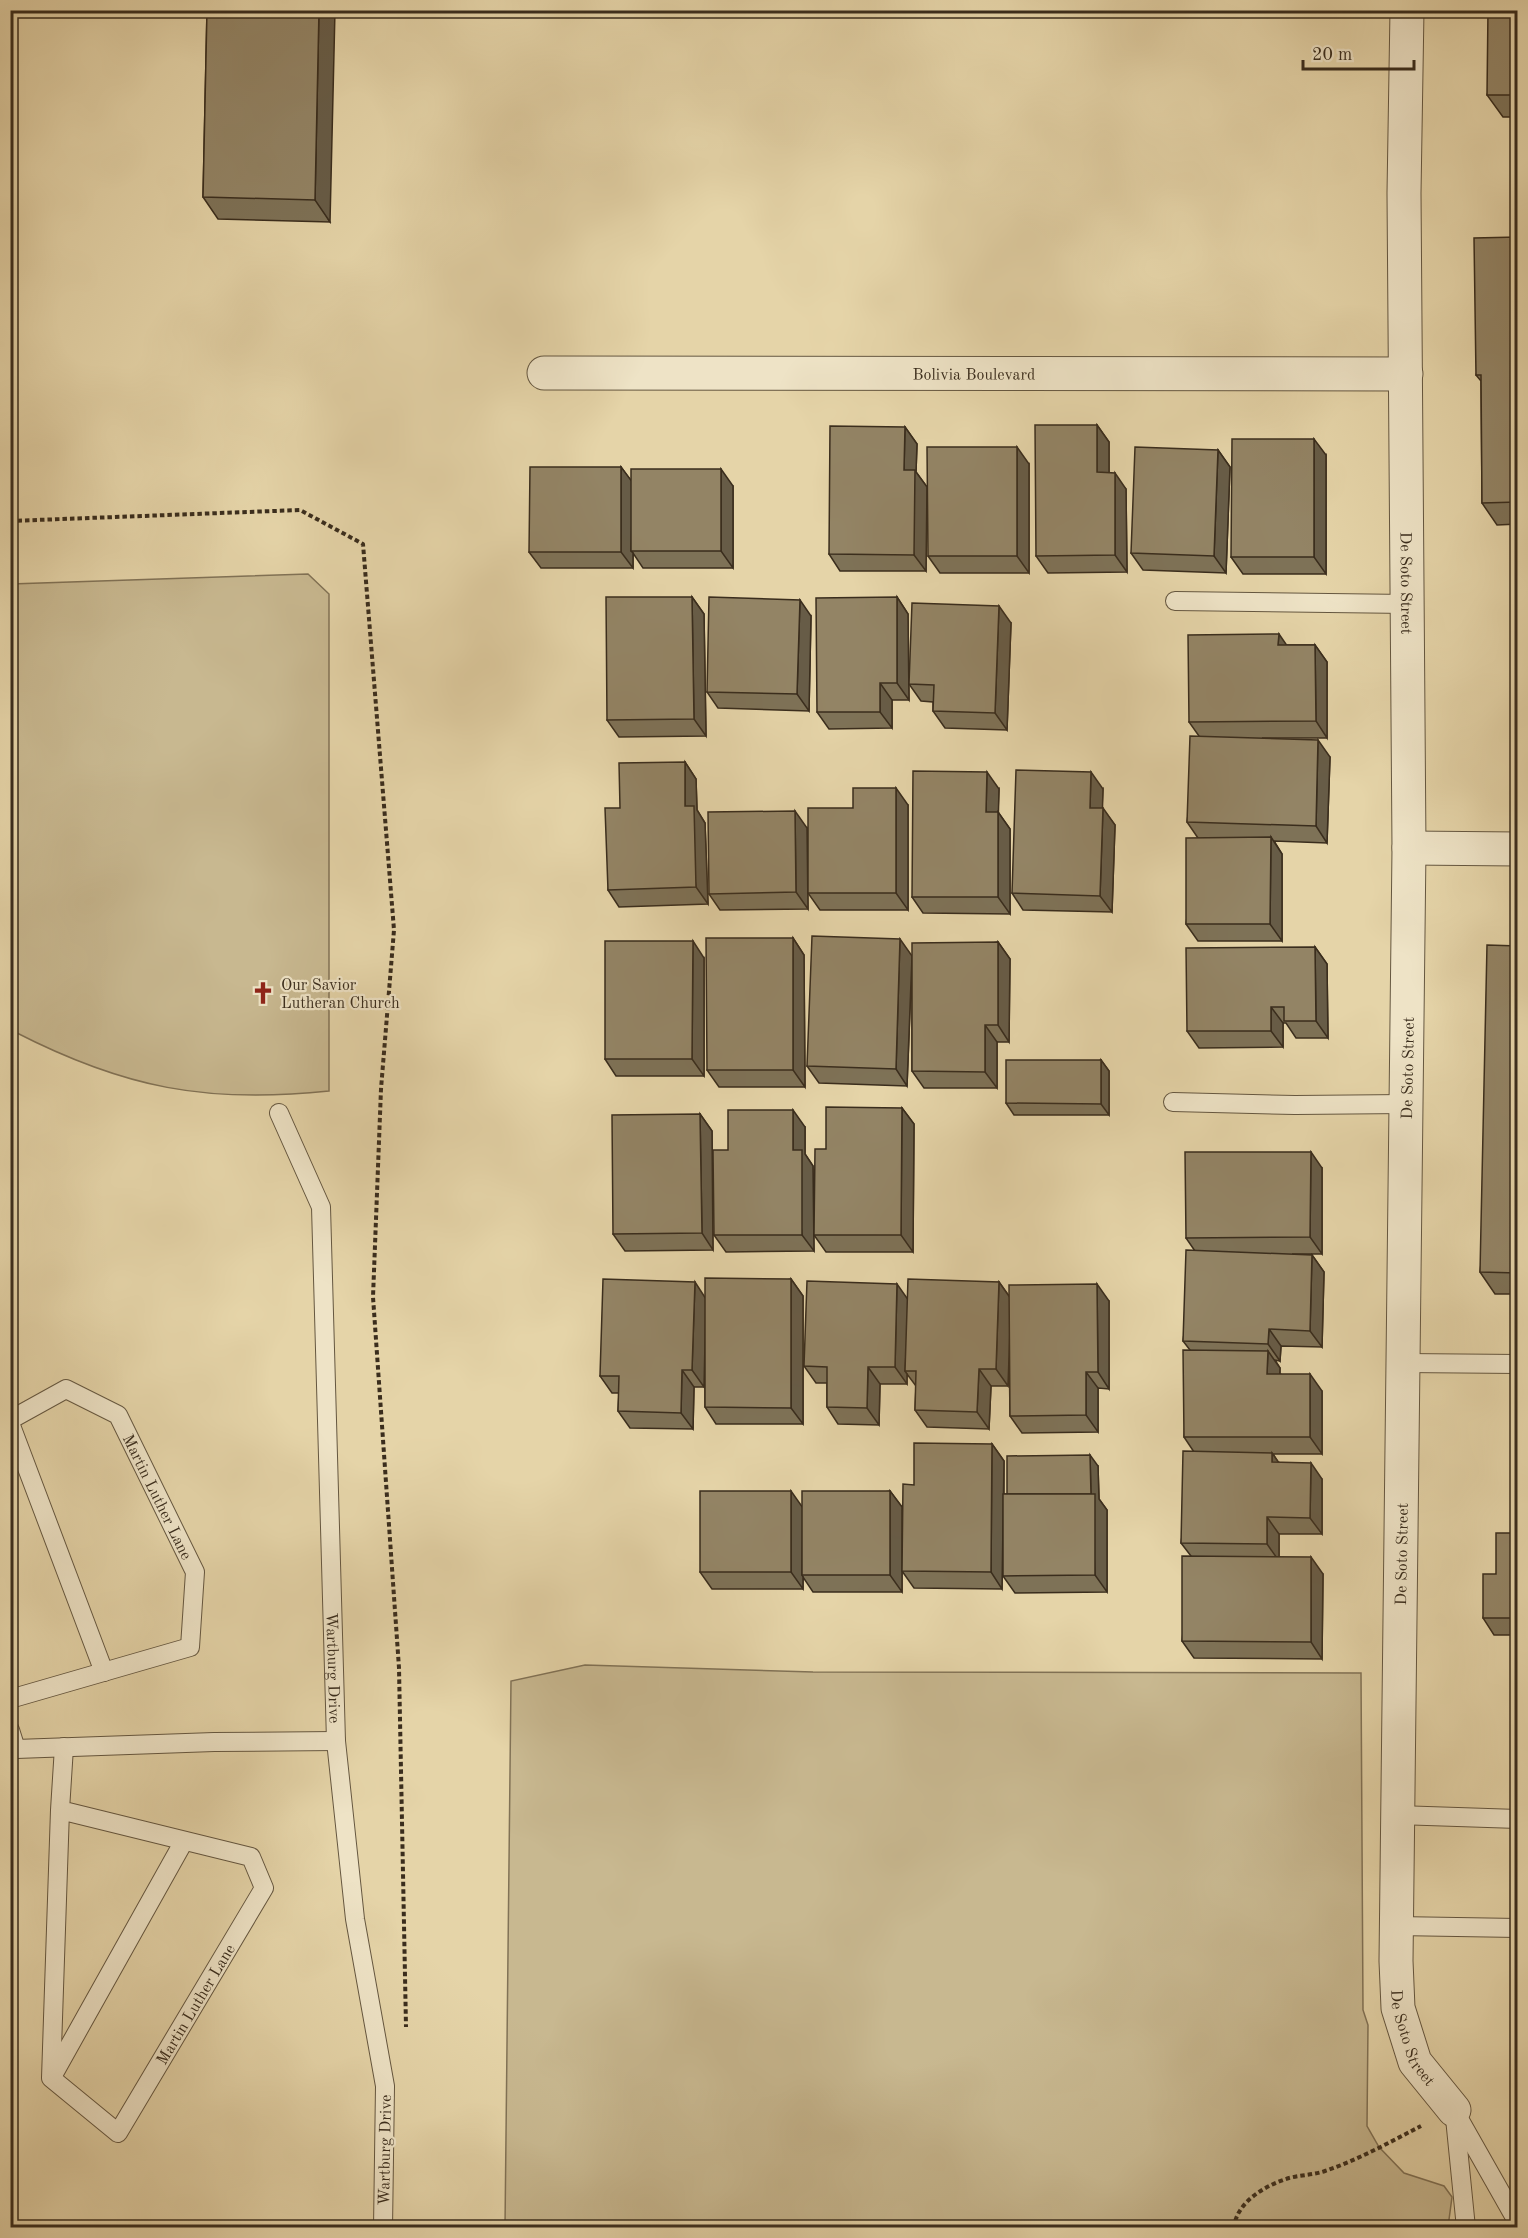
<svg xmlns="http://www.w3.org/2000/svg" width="1528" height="2238" viewBox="0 0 1528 2238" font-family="'Old Standard TT',serif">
	<rect width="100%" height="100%" fill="#e5d4a8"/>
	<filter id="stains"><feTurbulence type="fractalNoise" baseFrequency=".00333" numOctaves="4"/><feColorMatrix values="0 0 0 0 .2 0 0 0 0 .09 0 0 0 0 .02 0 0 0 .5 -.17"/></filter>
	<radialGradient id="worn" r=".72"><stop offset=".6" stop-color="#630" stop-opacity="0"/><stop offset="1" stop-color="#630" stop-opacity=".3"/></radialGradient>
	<g fill="#c8b890" stroke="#817256" stroke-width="1.5">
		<path d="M 308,574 L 329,594 L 329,1091 C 207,1104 124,1088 15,1032 L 10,1029 L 11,584 Z"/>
		<path d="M 585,1665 L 813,1672 L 1361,1673 L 1363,2010 L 1368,2025 L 1367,2126 L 1379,2147 L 1404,2173 L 1444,2186 L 1452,2197 L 1448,2227 L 505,2227 L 511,1681 Z"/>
	</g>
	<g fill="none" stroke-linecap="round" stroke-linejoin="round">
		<g stroke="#655740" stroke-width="20">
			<g id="service">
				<path d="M 1175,601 L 1408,604"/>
				<path d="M 1173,1102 L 1295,1105 L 1406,1104"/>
				<path id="s1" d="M 279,1113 L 321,1207 L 336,1741 L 355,1919 L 385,2086 L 383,2228"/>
				<path d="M 1404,1363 L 1518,1364"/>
				<path id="s2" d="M 10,1420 L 66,1389 L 118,1415 L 195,1572 L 190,1647 L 10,1699"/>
				<path d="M 10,1423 L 104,1672"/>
				<path d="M 10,1730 L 16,1749"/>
				<path d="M 10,1747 L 16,1749 L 214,1742 L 336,1741"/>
				<path d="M 60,1810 L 251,1857 L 264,1888 L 118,2133 L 51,2078 L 60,1810 L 64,1747"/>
				<path d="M 1397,1815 L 1518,1819"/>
				<path d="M 1396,1926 L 1518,1928"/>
				<path d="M 53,2075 L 184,1841"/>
				<path d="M 1454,2110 L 1518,2223"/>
				<path d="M 1455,2118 L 1466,2228"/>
			</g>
		</g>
		<g stroke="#655740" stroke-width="35">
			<g id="minor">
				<path id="s3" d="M 1407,10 L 1404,193 L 1409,848 L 1396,1961 L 1398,2008 L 1415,2062 L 1454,2110"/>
				<path id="s4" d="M 544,373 L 1406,374"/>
				<path d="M 1409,848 L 1518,849"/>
			</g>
		</g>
		<g stroke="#3a2d1d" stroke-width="4" stroke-dasharray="4.5 3" stroke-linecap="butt">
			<path d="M 10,521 L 300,510 L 363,544 L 394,930 L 381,1089 L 373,1297 L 399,1668 L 406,2027"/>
			<path d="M 1234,2228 C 1236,2202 1266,2185 1289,2178 C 1301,2175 1313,2175 1325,2171 C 1358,2160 1390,2142 1421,2126"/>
		</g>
		<use href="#service" stroke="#eee3c6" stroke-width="18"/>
		<use href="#minor" stroke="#eee3c6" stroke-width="33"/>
	</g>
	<g fill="#7e7257" stroke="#3a2d1d" stroke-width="1.5">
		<path d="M 207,10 L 330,222 L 218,219 L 203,197 Z"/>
		<path d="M 1518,10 L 1518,117 L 1503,117 L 1487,95 Z"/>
		<path d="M 1518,237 L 1518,524 L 1497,525 L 1482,503 L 1481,381 L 1476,375 Z"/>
		<path d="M 1097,425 L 1109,442 L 1109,472 L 1126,489 L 1127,572 L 1048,573 L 1036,556 Z"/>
		<path d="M 905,427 L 917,444 L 916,472 L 927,487 L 926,571 L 840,571 L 829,554 Z"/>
		<path d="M 1218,450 L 1230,467 L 1226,573 L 1143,570 L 1131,553 Z"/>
		<path d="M 1326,455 L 1326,574 L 1243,574 L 1231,557 Z"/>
		<path d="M 1029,464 L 1029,573 L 940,573 L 928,556 Z"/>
		<path d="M 621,467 L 631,481 L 733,486 L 733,568 L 643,568 L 633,553 L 633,568 L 541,568 L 529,552 Z"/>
		<path d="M 692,597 L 704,614 L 706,736 L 619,737 L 607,720 Z"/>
		<path d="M 897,597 L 908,614 L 909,700 L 892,700 L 892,728 L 829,729 L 817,712 Z"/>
		<path d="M 811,616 L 809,711 L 718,708 L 707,692 Z"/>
		<path d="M 1011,623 L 1007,730 L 945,728 L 933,711 L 933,702 L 921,701 L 909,684 Z"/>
		<path d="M 1287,645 L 1315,645 L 1327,662 L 1327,738 L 1262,738 L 1330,757 L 1327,843 L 1274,841 L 1282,854 L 1282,941 L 1198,941 L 1186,924 L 1198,838 L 1187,822 L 1199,736 L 1189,722 Z"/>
		<path d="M 685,762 L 696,779 L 697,810 L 705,823 L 708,904 L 619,907 L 608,890 L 620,808 Z"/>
		<path d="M 999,789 L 998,812 L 1010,829 L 1010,914 L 923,913 L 912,897 Z"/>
		<path d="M 1103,789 L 1102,808 L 1115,825 L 1112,912 L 1023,910 L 1012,893 Z"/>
		<path d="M 908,805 L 908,910 L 820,910 L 808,893 L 853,808 Z"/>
		<path d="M 807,828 L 808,909 L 720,910 L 709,894 Z"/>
		<path d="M 793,938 L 804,955 L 805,1087 L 719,1087 L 707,1070 Z"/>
		<path d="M 998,942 L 1010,959 L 1009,1042 L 997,1042 L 997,1088 L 924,1088 L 912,1071 L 912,961 L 907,1086 L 819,1083 L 807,1066 L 912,956 Z"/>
		<path d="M 1518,946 L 1518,1294 L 1495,1294 L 1480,1272 Z"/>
		<path d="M 1315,947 L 1327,964 L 1328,1038 L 1296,1038 L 1286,1023 L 1283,1023 L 1283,1047 L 1199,1048 L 1187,1031 Z"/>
		<path d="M 704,958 L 704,1076 L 616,1076 L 605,1059 Z"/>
		<path d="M 1101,1060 L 1109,1071 L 1109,1115 L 1014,1115 L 1006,1103 Z"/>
		<path d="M 902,1108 L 914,1124 L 913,1252 L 826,1252 L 814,1235 L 826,1149 Z"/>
		<path d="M 700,1114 L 712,1131 L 713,1250 L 625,1251 L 613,1234 Z"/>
		<path d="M 805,1127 L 805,1154 L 813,1166 L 814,1251 L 726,1252 L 714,1235 L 728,1150 Z"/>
		<path d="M 1322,1168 L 1322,1254 L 1292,1254 L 1312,1255 L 1324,1272 L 1322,1347 L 1281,1346 L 1280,1361 L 1275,1360 L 1280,1368 L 1280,1374 L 1322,1391 L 1322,1454 L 1273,1454 L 1278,1462 L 1322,1479 L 1322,1534 L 1279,1534 L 1279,1557 L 1323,1574 L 1322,1659 L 1194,1658 L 1182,1641 L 1191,1556 L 1181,1543 L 1194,1452 L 1184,1437 L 1190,1350 L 1183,1341 L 1195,1251 L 1186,1238 Z"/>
		<path d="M 791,1279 L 803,1296 L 803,1424 L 716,1424 L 705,1407 L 705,1364 L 704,1387 L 694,1387 L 693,1429 L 630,1428 L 618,1411 L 619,1393 L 612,1393 L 600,1376 L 705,1297 Z"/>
		<path d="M 999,1282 L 1009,1296 L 1109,1301 L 1109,1389 L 1098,1388 L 1098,1432 L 1022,1433 L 1010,1416 L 1009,1343 L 1008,1386 L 991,1386 L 989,1429 L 927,1427 L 915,1410 L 916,1386 L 907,1374 L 907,1384 L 880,1384 L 879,1425 L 838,1424 L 827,1407 L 827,1383 L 816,1383 L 804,1366 L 907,1299 Z"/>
		<path d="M 992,1444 L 1004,1461 L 1004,1494 L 1007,1494 L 1098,1466 L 1099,1499 L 1107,1510 L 1107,1592 L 1015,1593 L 1003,1576 L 1003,1528 L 1002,1589 L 914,1588 L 902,1571 L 914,1485 Z"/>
		<path d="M 890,1491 L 902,1507 L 902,1592 L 813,1592 L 803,1577 L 803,1589 L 712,1589 L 700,1572 L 802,1506 Z"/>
		<path d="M 1518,1533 L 1518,1635 L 1494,1635 L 1483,1618 L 1496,1574 Z"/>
	</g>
	<g fill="#675c47" stroke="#3a2d1d" stroke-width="1.5">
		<path d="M 319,10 L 335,10 L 330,222 L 315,200 Z"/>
		<path d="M 1097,425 L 1109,442 L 1109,489 L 1097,472 Z"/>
		<path d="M 905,427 L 917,444 L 916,472 L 927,487 L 926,571 L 914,555 L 904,470 Z"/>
		<path d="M 1314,439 L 1326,455 L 1326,574 L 1314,557 Z"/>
		<path d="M 1017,447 L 1029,464 L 1029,573 L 1017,556 Z"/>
		<path d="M 1218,450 L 1230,467 L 1226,573 L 1214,556 Z"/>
		<path d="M 621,467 L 633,483 L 631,551 L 633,553 L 633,568 L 621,552 Z"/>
		<path d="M 721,469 L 733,486 L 733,568 L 721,551 Z"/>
		<path d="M 1115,473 L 1126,489 L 1127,572 L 1115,555 Z"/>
		<path d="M 692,597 L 704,614 L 706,736 L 694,719 Z"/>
		<path d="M 897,597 L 908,614 L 909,700 L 897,683 Z"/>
		<path d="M 800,600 L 811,616 L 809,711 L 797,694 Z"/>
		<path d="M 999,606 L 1011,623 L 1007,730 L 995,713 Z"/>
		<path d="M 1279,634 L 1290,650 L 1278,645 Z"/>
		<path d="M 1315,645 L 1327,662 L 1327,738 L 1316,721 Z"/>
		<path d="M 880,683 L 892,700 L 892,728 L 880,712 Z"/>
		<path d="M 1318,740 L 1330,757 L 1327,843 L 1316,826 Z"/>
		<path d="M 685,762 L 696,779 L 697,810 L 705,823 L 708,904 L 696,887 L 685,806 Z"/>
		<path d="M 987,772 L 999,789 L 998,829 L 986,812 Z"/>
		<path d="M 1091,772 L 1103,789 L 1102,825 L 1090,808 Z"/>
		<path d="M 896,788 L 908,805 L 908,910 L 896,893 Z"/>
		<path d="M 1103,808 L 1115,825 L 1112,912 L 1100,896 Z"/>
		<path d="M 795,811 L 807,828 L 808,909 L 796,892 Z"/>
		<path d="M 998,812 L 1010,829 L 1010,914 L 998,897 Z"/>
		<path d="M 1271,837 L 1282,854 L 1282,941 L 1270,924 Z"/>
		<path d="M 793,938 L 804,955 L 805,1087 L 793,1070 Z"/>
		<path d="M 900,939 L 912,956 L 907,1086 L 896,1069 Z"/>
		<path d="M 693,941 L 704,958 L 704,1076 L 692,1059 Z"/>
		<path d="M 998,942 L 1010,959 L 1009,1042 L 998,1025 Z"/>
		<path d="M 1315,947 L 1327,964 L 1328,1038 L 1316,1021 Z"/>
		<path d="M 1271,1007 L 1283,1023 L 1283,1047 L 1271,1031 Z"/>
		<path d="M 985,1025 L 997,1042 L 997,1088 L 985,1072 Z"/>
		<path d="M 1101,1060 L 1109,1071 L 1109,1115 L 1101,1104 Z"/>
		<path d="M 902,1108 L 914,1124 L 913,1252 L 901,1235 Z"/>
		<path d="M 793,1110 L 805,1127 L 805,1154 L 813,1166 L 814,1251 L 802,1235 L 793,1150 Z"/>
		<path d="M 700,1114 L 712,1131 L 713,1250 L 702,1233 Z"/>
		<path d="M 1311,1152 L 1322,1168 L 1322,1254 L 1310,1237 Z"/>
		<path d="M 1312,1255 L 1324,1272 L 1322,1347 L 1310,1331 Z"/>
		<path d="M 791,1279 L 803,1296 L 803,1424 L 791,1408 Z"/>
		<path d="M 695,1282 L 706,1299 L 704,1387 L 692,1370 Z"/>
		<path d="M 999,1282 L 1011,1299 L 1008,1386 L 996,1369 Z"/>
		<path d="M 897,1284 L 909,1301 L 905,1371 L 907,1374 L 907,1384 L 895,1367 Z"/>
		<path d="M 1097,1284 L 1109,1301 L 1109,1389 L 1098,1372 Z"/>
		<path d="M 1269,1329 L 1281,1346 L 1280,1361 L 1268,1344 Z"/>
		<path d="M 1268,1351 L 1280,1368 L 1279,1391 L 1267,1374 Z"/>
		<path d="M 868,1367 L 880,1384 L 879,1425 L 867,1408 Z"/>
		<path d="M 979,1369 L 991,1386 L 989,1429 L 977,1412 Z"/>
		<path d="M 682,1370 L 694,1387 L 693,1429 L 681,1413 Z"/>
		<path d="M 1086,1372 L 1098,1388 L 1098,1432 L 1086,1415 Z"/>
		<path d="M 1310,1374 L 1322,1391 L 1322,1454 L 1310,1437 Z"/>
		<path d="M 992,1444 L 1004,1461 L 1002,1589 L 991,1572 Z"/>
		<path d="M 1272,1453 L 1284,1470 L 1272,1462 Z"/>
		<path d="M 1090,1455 L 1098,1466 L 1099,1499 L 1107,1510 L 1107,1592 L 1095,1575 L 1091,1496 Z"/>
		<path d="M 1311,1463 L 1322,1479 L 1322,1534 L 1310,1518 Z"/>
		<path d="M 791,1491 L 803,1508 L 802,1575 L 803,1577 L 803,1589 L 791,1572 Z"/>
		<path d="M 890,1491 L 902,1507 L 902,1592 L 890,1575 Z"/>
		<path d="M 1267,1517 L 1279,1534 L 1279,1561 L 1267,1544 Z"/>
		<path d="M 1311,1557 L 1323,1574 L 1322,1659 L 1311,1642 Z"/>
	</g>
	<g fill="#938465" stroke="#3a2d1d" stroke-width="1.5">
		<path d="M 207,10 L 319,10 L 315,200 L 203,197 Z"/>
		<path d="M 1488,10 L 1518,10 L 1518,95 L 1487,95 Z"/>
		<path d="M 1518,237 L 1518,502 L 1482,503 L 1481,375 L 1476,375 L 1474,238 Z"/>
		<path d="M 1035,425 L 1097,425 L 1097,472 L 1115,473 L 1115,555 L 1036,556 Z"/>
		<path d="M 830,426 L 905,427 L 904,470 L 915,470 L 914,555 L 829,554 Z"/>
		<path d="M 1232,439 L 1314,439 L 1314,557 L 1231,557 Z"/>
		<path d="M 927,447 L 1017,447 L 1017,556 L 928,556 Z"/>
		<path d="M 1135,447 L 1218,450 L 1214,556 L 1131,553 Z"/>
		<path d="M 530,467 L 621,467 L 621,552 L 529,552 Z"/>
		<rect x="631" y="469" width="90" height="82"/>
		<path d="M 606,597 L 692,597 L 694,719 L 607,720 Z"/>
		<path d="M 709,597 L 800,600 L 797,694 L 707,692 Z"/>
		<path d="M 897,597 L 897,683 L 880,683 L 880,712 L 817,712 L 816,598 Z"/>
		<path d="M 912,603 L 999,606 L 995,713 L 933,711 L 934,685 L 909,684 Z"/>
		<path d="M 1279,634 L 1278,645 L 1315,645 L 1316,721 L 1189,722 L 1188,635 Z"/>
		<path d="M 1190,736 L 1318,740 L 1316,826 L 1187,822 Z"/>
		<path d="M 685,762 L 685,806 L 694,806 L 696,887 L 608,890 L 605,808 L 620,808 L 619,763 Z"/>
		<path d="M 1016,770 L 1091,772 L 1090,808 L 1103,808 L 1100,896 L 1012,893 Z"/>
		<path d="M 913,771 L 987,772 L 986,812 L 998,812 L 998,897 L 912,897 Z"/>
		<path d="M 853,788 L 896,788 L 896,893 L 808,893 L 808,808 L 853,808 Z"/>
		<path d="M 795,811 L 796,892 L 709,894 L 708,812 Z"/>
		<path d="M 1271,837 L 1270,924 L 1186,924 L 1186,838 Z"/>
		<path d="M 812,936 L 900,939 L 896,1069 L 807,1066 Z"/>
		<path d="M 706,938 L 793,938 L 793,1070 L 707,1070 Z"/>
		<path d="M 605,941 L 693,941 L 692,1059 L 605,1059 Z"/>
		<path d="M 998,942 L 998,1025 L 985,1025 L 985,1072 L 912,1071 L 912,943 Z"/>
		<path d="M 1487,945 L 1518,946 L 1518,1273 L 1480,1272 Z"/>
		<path d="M 1315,947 L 1316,1021 L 1284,1021 L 1284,1007 L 1271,1007 L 1271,1031 L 1187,1031 L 1186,948 Z"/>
		<path d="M 1006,1060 L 1101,1060 L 1101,1104 L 1006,1103 Z"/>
		<path d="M 826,1107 L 902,1108 L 901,1235 L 814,1235 L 815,1149 L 826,1149 Z"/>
		<path d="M 728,1110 L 793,1110 L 793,1150 L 802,1150 L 802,1235 L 714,1235 L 713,1150 L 728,1150 Z"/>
		<path d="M 700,1114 L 702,1233 L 613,1234 L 612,1115 Z"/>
		<path d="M 1185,1152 L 1311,1152 L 1310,1237 L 1186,1238 Z"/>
		<path d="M 1186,1250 L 1312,1255 L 1310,1331 L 1269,1329 L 1268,1344 L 1183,1341 Z"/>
		<path d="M 705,1278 L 791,1279 L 791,1408 L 705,1407 Z"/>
		<path d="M 603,1279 L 695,1282 L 692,1370 L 682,1370 L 681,1413 L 618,1411 L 619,1376 L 600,1376 Z"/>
		<path d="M 908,1279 L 999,1282 L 996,1369 L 979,1369 L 977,1412 L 915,1410 L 916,1371 L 905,1371 Z"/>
		<path d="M 807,1281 L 897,1284 L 895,1367 L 868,1367 L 867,1408 L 827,1407 L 827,1367 L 804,1366 Z"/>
		<path d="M 1097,1284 L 1098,1372 L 1086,1372 L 1086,1415 L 1010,1416 L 1009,1285 Z"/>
		<path d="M 1183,1350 L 1268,1351 L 1267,1374 L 1310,1374 L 1310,1437 L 1184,1437 Z"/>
		<path d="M 914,1443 L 992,1444 L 991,1572 L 902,1571 L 903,1484 L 914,1485 Z"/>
		<path d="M 1183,1451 L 1272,1453 L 1272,1462 L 1311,1463 L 1310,1518 L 1267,1517 L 1267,1544 L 1181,1543 Z"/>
		<path d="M 1090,1455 L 1091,1494 L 1007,1494 L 1007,1456 Z"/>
		<rect x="700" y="1491" width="91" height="81"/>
		<rect x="802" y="1491" width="88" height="84"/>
		<path d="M 1003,1494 L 1095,1494 L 1095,1575 L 1003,1576 Z"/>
		<path d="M 1496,1533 L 1518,1533 L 1518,1618 L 1483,1618 L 1483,1574 L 1496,1574 Z"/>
		<path d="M 1182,1556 L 1311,1557 L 1311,1642 L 1182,1641 Z"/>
	</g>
	<defs>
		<g id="church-bare" transform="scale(1.8)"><path d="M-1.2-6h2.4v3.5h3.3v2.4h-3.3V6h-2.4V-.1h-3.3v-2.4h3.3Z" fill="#8f2418" stroke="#eee3c6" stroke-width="2.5" paint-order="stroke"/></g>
	</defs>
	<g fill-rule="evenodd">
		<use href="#church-bare" x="263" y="993"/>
	</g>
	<g text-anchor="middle" stroke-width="4.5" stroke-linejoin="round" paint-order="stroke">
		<g font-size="16" fill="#3a2d1d" stroke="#eee3c6">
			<text dy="6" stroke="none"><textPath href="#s4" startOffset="430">Bolivia Boulevard</textPath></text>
			<text dy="6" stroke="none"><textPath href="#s3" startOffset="573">De Soto Street</textPath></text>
			<text transform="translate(1407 1068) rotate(-89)" y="6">De Soto Street</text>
			<text dy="6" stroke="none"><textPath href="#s2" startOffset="213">Martin Luther Lane</textPath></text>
			<text transform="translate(1401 1554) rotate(-89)" y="6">De Soto Street</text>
			<text dy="6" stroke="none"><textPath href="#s1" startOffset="564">Wartburg Drive</textPath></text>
			<text transform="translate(195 2004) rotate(-59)" y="6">Martin Luther Lane</text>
			<text dy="6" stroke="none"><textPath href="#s3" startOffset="2031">De Soto Street</textPath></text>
			<text transform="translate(384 2150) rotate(-89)" y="6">Wartburg Drive</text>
		</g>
		<g font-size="16" fill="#3a2d1d" stroke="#eee3c6" text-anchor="start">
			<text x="281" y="990">Our Savior<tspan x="281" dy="18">Lutheran Church</tspan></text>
		</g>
	</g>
	<rect width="1528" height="2238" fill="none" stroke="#e5d4a8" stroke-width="36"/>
	<rect x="12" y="12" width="1504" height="2214" fill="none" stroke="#3a2d1d" stroke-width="3"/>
	<rect x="18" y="18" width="1492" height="2202" fill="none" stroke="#3a2d1d" stroke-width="1.5"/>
	<path d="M1303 60v9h111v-9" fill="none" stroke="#3a2d1d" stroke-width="3"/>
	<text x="1312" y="60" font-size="18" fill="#3a2d1d" stroke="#eee3c6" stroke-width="4.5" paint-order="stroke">20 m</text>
	<rect width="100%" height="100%" filter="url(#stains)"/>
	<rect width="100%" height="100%" fill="url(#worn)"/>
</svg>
